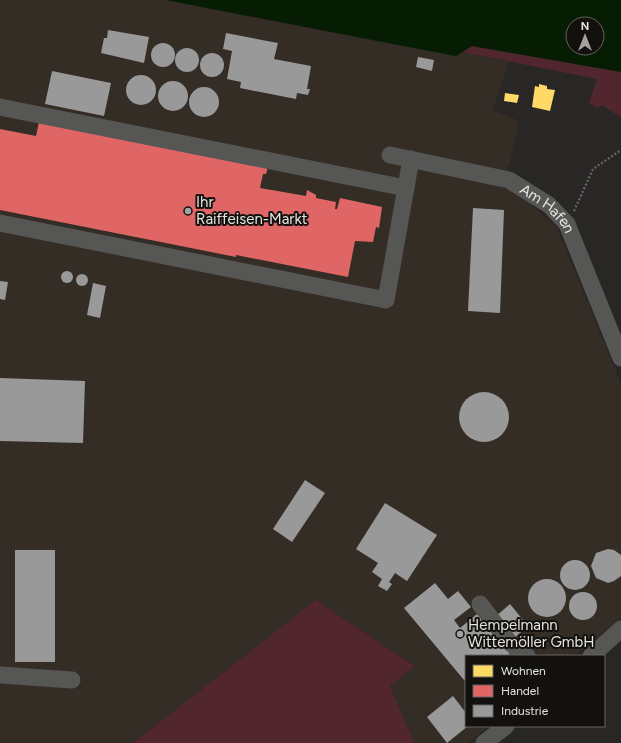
<svg xmlns="http://www.w3.org/2000/svg" width="621" height="743" viewBox="0 0 621 743" font-family="Figtree,sans-serif">
	<rect width="100%" height="100%" fill="#292725"/>
	<path fill="#342d25" d="M 0,0 L 166,0 L 375,41 L 456,56 L 462,52 L 509,62 L 493,110 L 519,121 L 510,162 L 499,185 L 525,198 L 557,228 L 621,384 L 621,618 L 574,656 L 466,656 L 466,726 L 489,726 L 468,743 L 414,743 L 390,686 L 415,666 L 316,601 L 133,743 L 0,743 Z"/>
	<g fill="#52262f">
		<path d="M 472,46 L 621,72 L 621,117 L 602,105 L 597,108 L 589,103 L 597,79 L 462,52 Z"/>
		<path d="M 316,600 L 415,666 L 390,686 L 414,743 L 133,743 Z"/>
	</g>
	<path fill="#061c03" fill-rule="evenodd" d="M 166,0 L 621,0 L 621,72 L 472,46 L 456,56 ZM 573,24 L 597,24 L 597,48 L 573,48 Z"/>
	<g fill="#ffd966">
		<path d="M 539,84 L 547,86 L 547,89 L 555,90 L 550,111 L 532,107 L 535,86 L 539,87 Z"/>
		<path d="M 505,93 L 519,95 L 517,103 L 504,101 Z"/>
	</g>
	<path fill="#e06666" d="M 39,122 L 268,167 L 266,174 L 263,174 L 260,188 L 306,196 L 307,190 L 309,191 L 316,195 L 316,198 L 336,202 L 335,209 L 337,209 L 340,198 L 382,207 L 379,228 L 376,227 L 373,242 L 355,241 L 348,277 L 236,255 L 236,257 L 0,210 L 0,129 L 36,136 Z"/>
	<g fill="#999">
		<path d="M 108,30 L 149,37 L 144,63 L 101,53 L 104,38 L 107,38 Z"/>
		<path d="M 226,33 L 278,43 L 274,59 L 311,66 L 307,89 L 310,89 L 308,95 L 297,93 L 296,99 L 240,88 L 241,82 L 227,79 L 232,51 L 223,49 Z"/>
		<circle cx="163" cy="55" r="12"/>
		<circle cx="187" cy="60" r="12"/>
		<circle cx="212" cy="65" r="12"/>
		<path d="M 418,57 L 434,60 L 432,71 L 416,67 Z"/>
		<path d="M 52,71 L 111,83 L 104,116 L 45,104 Z"/>
		<circle cx="141" cy="90" r="15"/>
		<circle cx="173" cy="96" r="15"/>
		<circle cx="204" cy="102" r="15"/>
		<path d="M 473,208 L 504,210 L 500,313 L 468,311 Z"/>
		<circle cx="67" cy="277" r="6"/>
		<circle cx="82" cy="280" r="6"/>
		<path d="M 0,281 L 8,282 L 5,300 L 0,299 Z"/>
		<path d="M 93,283 L 106,286 L 100,318 L 87,315 Z"/>
		<path d="M 0,378 L 85,381 L 83,443 L 0,441 Z"/>
		<circle cx="484" cy="417" r="25"/>
		<path d="M 305,480 L 325,493 L 292,542 L 273,529 Z"/>
		<path d="M 385,503 L 437,535 L 407,581 L 395,573 L 389,582 L 392,584 L 387,591 L 378,586 L 382,579 L 372,572 L 378,563 L 356,549 Z"/>
		<path d="M 608,549 L 614,550 L 621,555 L 621,576 L 614,581 L 608,583 L 596,578 L 591,566 L 596,553 Z"/>
		<rect x="15" y="550" width="40" height="112"/>
		<circle cx="575" cy="575" r="15"/>
		<circle cx="547" cy="598" r="19"/>
		<path d="M 435,583 L 448,599 L 458,591 L 471,607 L 454,620 L 460,628 L 477,614 L 510,654 L 507,656 L 466,656 L 466,680 L 464,680 L 404,608 Z"/>
		<circle cx="583" cy="606" r="14"/>
		<path d="M 510,604 L 528,626 L 513,639 L 495,617 Z"/>
		<path d="M 453,696 L 466,713 L 466,726 L 468,726 L 447,743 L 427,717 Z"/>
	</g>
	<g fill="none" stroke-linecap="round" stroke-linejoin="round">
		<path stroke="#636261" stroke-width="2.5" stroke-dasharray="2 2" stroke-linecap="butt" d="M 574,211 L 593,169 L 621,150"/>
		<g stroke="#565655" stroke-width="17">
			<path d="M 0,107 L 406,188"/>
			<path id="s1" d="M 390,155 L 509,180 L 549,205 L 567,224 L 621,358"/>
			<path d="M 0,223 L 386,300 L 411,159"/>
			<path d="M 480,604 L 509,642 L 527,656"/>
			<path d="M 591,656 L 621,629"/>
			<path d="M 0,675 L 72,680"/>
			<path d="M 484,743 L 506,726"/>
		</g>
	</g>
	<g fill="#a4a29f" stroke="#12110e" stroke-width="1.5">
		<circle cx="188" cy="211" r="4"/>
		<circle cx="460" cy="634" r="4"/>
	</g>
	<g text-anchor="middle" stroke-width="4" stroke-linejoin="round" paint-order="stroke">
		<g font-size="15" fill="#e6e4e0" stroke="#12110e" text-anchor="start">
			<text x="196" y="207">Ihr<tspan x="196" dy="17">Raiffeisen-Markt</tspan></text>
			<text x="468" y="630">Hempelmann<tspan x="468" dy="17">Wittemöller GmbH</tspan></text>
		</g>
		<g font-size="15" fill="#e6e4e0" stroke="#12110e">
			<text dy="5" stroke="none"><textPath href="#s1" startOffset="170">Am Hafen</textPath></text>
		</g>
	</g>
	<rect x="465" y="655" width="140" height="72" fill="#12110e" stroke="#676562"/>
	<rect x="473" y="665" width="20" height="12" fill="#ffd966" stroke="#676562"/>
	<text x="501" y="675" font-size="12" fill="#e6e4e0">Wohnen</text>
	<rect x="473" y="685" width="20" height="12" fill="#e06666" stroke="#676562"/>
	<text x="501" y="695" font-size="12" fill="#e6e4e0">Handel</text>
	<rect x="473" y="705" width="20" height="12" fill="#999999" stroke="#676562"/>
	<text x="501" y="715" font-size="12" fill="#e6e4e0">Industrie</text>
	<g transform="translate(585 36)"><circle r="19" fill="#12110e" stroke="#676562"/>
	<path d="M0-3L7 15L0 10L-7 15Z" fill="#a4a29f"/>
	<text y="-6" font-size="11" font-weight="bold" text-anchor="middle" fill="#e6e4e0">N</text>
	</g>
</svg>
